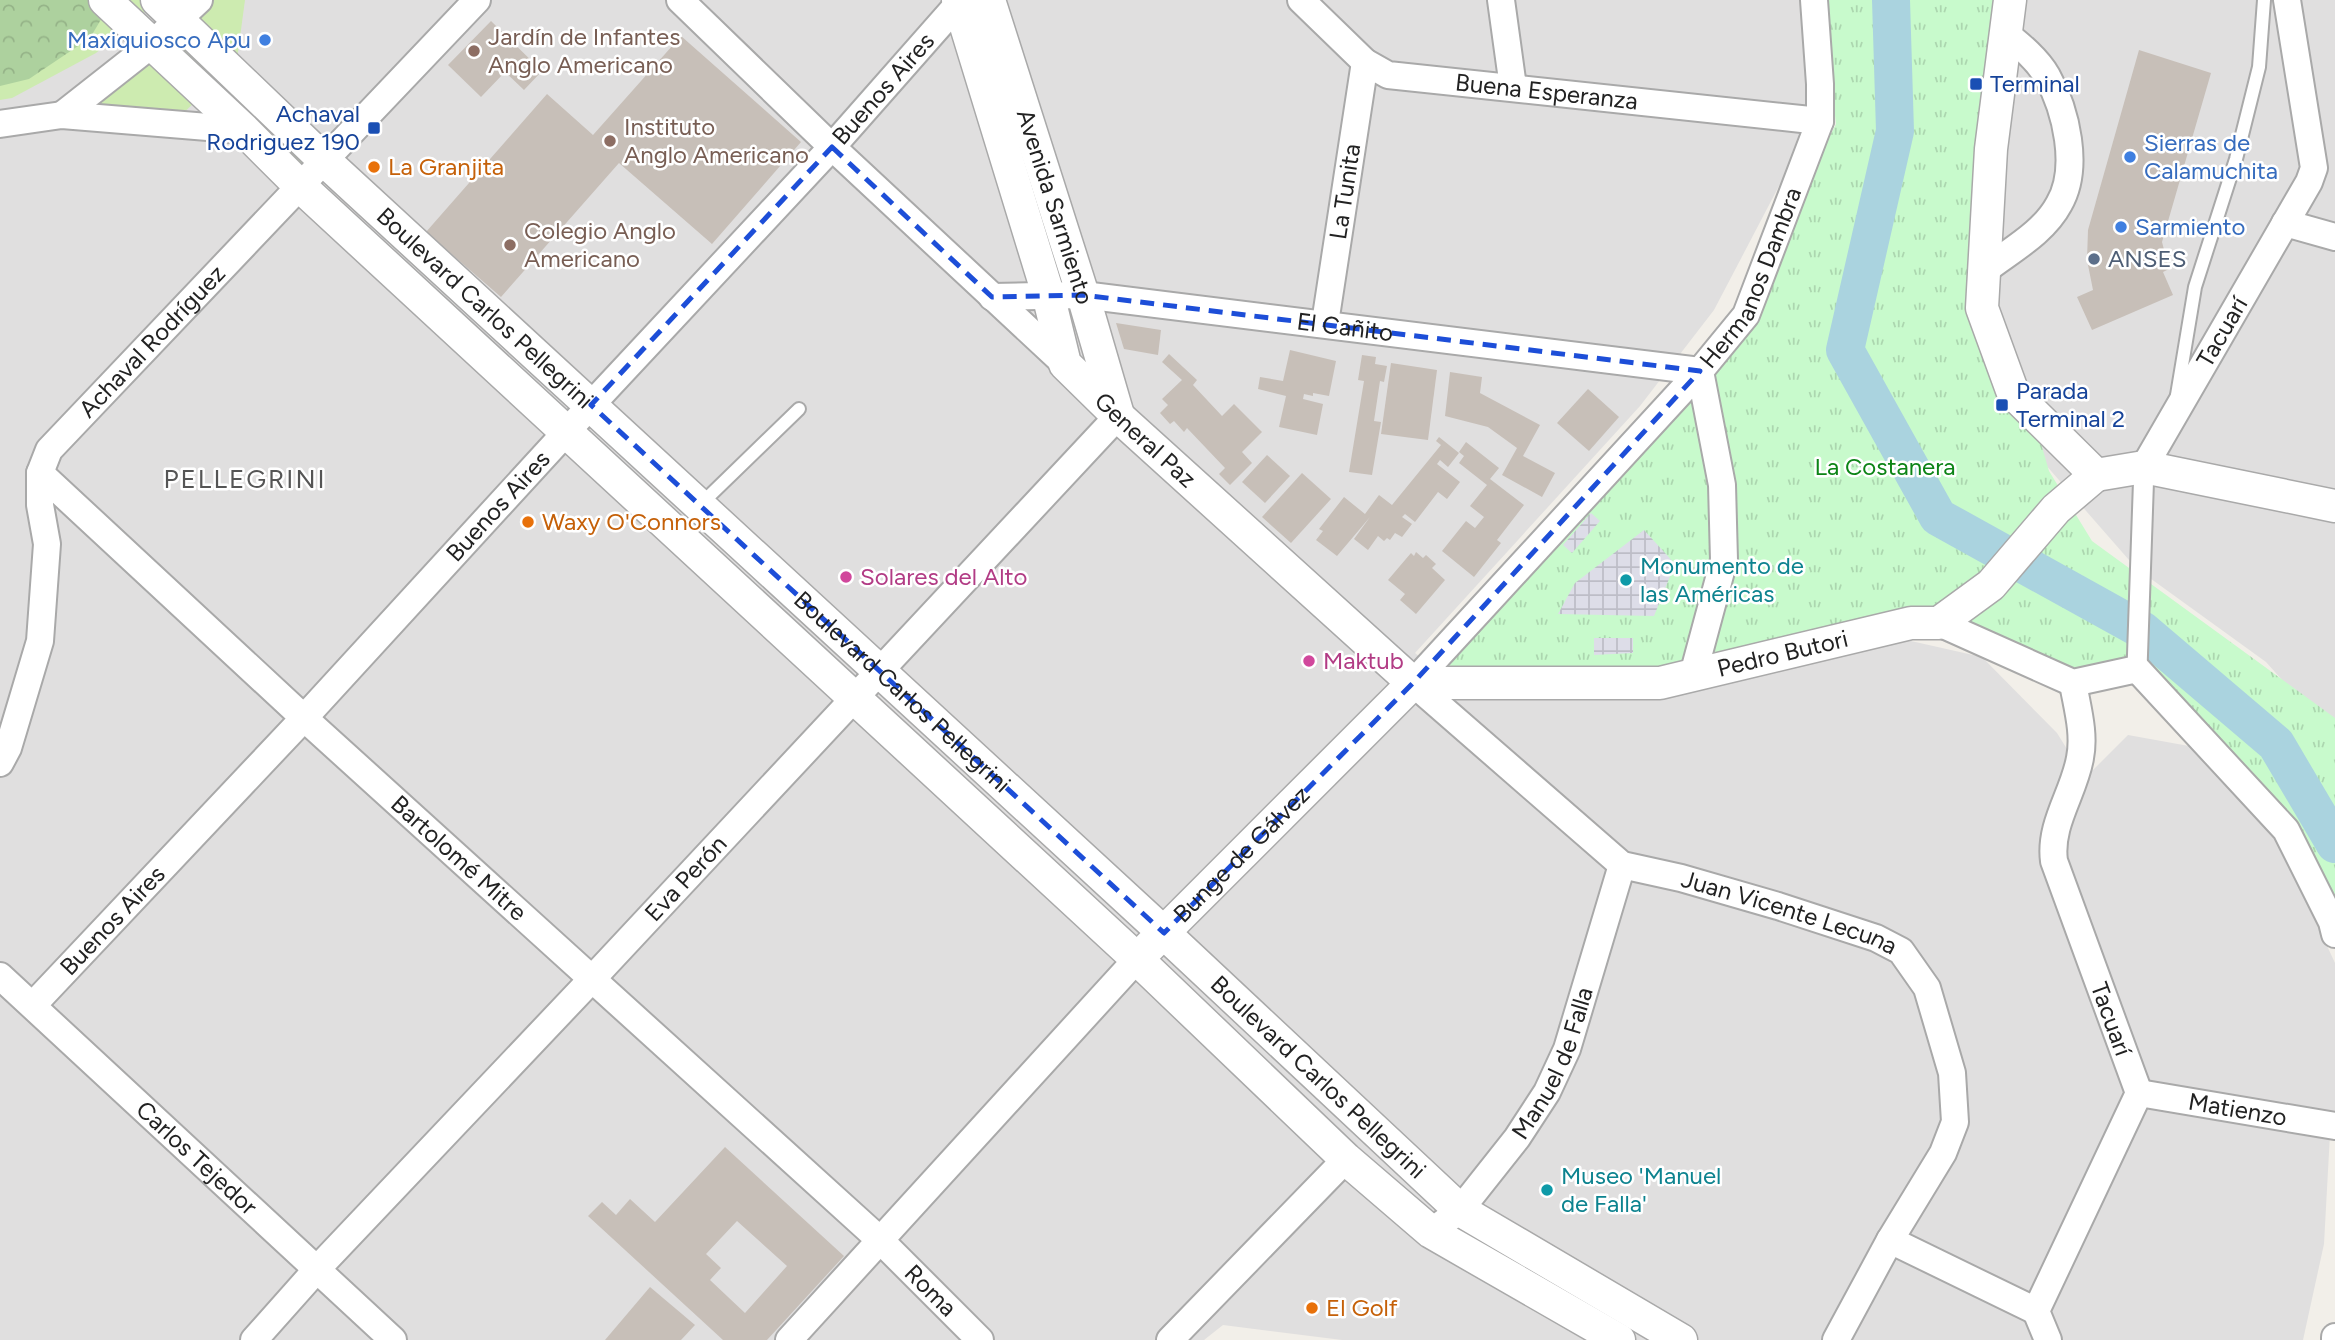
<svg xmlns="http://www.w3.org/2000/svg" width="2335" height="1340" viewBox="0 0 2335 1340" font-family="Figtree,sans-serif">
	<defs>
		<pattern id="forest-crowns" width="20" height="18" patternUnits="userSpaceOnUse" patternTransform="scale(1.75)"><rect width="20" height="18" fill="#add19e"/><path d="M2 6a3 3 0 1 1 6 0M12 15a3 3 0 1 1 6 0" fill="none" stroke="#95b388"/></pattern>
		<pattern id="park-tufts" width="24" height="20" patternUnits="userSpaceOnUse" patternTransform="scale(1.75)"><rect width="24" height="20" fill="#c8facc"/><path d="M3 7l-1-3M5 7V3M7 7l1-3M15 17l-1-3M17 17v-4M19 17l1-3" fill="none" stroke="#acd6af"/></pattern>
		<pattern id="plaza-grid" width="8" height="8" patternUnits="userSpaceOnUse" patternTransform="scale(1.75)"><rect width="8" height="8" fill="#dddde8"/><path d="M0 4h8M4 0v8" fill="none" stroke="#bdbdc7"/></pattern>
	</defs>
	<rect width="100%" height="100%" fill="#f2efe9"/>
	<g fill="#e0dfdf">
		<path d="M 0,0 L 1821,0 L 1833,83 L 1714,310 L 1640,406 L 1415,653 L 1451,682 L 1871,632 L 1982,657 L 2057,733 L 2085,778 L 2128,735 L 2211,750 L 2281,847 L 2335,963 L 2335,1115 L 2330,1134 L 2324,1244 L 2303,1340 L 1342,1340 L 1223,1325 L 1204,1340 L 0,1340 Z"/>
		<path d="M 2001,0 L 2335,0 L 2335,739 L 2266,662 L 2136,568 L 2031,448 L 1953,332 Z"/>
	</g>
	<g fill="#cdebb0">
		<path d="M 0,0 L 159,0 L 96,53 L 12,98 L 0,100 Z"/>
		<path d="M 213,0 L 245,0 L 236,67 L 190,24 Z"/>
		<path d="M 181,29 L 316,156 L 299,172 L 211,87 L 178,118 L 85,111 Z"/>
	</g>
	<path fill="url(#forest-crowns)" d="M 0,0 L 102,0 L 109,6 L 90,38 L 29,79 L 0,86 Z"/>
	<g fill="url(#park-tufts)">
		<path d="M 1821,0 L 2004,0 L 1979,321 L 2040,440 L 2049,471 L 2092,541 L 2335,718 L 2335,932 L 2323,875 L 2137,669 L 2074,680 L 1929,612 L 1707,661 L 1737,495 L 1708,374 L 1836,124 Z"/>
		<path d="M 1700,371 L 1724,560 L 1693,675 L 1413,683 Z"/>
	</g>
	<g fill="url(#plaza-grid)">
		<path d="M 1591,513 L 1600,521 L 1572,553 L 1563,545 Z"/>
		<path d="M 1644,530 L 1675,564 L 1654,616 L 1558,614 L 1575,583 Z"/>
		<path d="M 1594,638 L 1633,638 L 1633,653 L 1594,655 Z"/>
	</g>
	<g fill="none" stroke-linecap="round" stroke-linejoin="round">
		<path stroke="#aad3df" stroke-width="38" d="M 1891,0 L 1895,131 L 1845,350 L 1938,517 L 2142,630 L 2276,744 L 2335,844"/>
	</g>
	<g fill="#c7bfb8" fill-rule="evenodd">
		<path d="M 491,21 L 542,71 L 524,90 L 505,72 L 481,97 L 448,65 Z"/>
		<path d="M 681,36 L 801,142 L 712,244 L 619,163 L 501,297 L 426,232 L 547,94 L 593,135 Z"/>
		<path d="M 2139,50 L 2211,73 L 2162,242 L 2169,269 L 2163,272 L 2173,295 L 2092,330 L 2077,297 L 2093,290 L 2087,260 L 2088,230 Z"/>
		<path d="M 1116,323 L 1161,330 L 1158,355 L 1124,349 Z"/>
		<path d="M 1290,350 L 1336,361 L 1329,396 L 1313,393 L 1313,396 L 1304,394 L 1303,399 L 1323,404 L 1317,435 L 1279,427 L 1286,396 L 1258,389 L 1260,377 L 1283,381 Z"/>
		<path d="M 1169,354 L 1197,380 L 1193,385 L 1222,416 L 1234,404 L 1262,432 L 1242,452 L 1252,463 L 1230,485 L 1219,474 L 1225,468 L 1187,428 L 1184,432 L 1174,421 L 1170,424 L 1160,413 L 1168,405 L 1162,399 L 1182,380 L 1162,362 Z"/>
		<path d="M 1362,355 L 1376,357 L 1375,364 L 1387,366 L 1384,382 L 1380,381 L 1374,421 L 1381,422 L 1372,475 L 1349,472 L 1364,381 L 1358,380 Z"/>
		<path d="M 1391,363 L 1437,370 L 1428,440 L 1381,434 Z"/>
		<path d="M 1450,372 L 1482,377 L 1480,393 L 1540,425 L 1523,456 L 1555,473 L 1542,497 L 1502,475 L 1517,448 L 1488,427 L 1445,416 Z"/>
		<path d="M 1588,389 L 1619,417 L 1589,451 L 1557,423 Z"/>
		<path d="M 1439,437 L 1459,453 L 1448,467 L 1440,460 L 1437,464 L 1460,482 L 1447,499 L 1438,492 L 1415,522 L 1405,514 L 1402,517 L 1412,524 L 1402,537 L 1395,533 L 1390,540 L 1387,538 L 1384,541 L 1378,536 L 1368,550 L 1354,539 L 1370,517 L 1337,556 L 1316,540 L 1323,531 L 1319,529 L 1344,497 L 1365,514 L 1379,495 L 1392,505 L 1441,445 L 1436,441 Z"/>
		<path d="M 1466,442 L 1499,468 L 1490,479 L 1524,505 L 1497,540 L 1501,543 L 1474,577 L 1442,551 L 1466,521 L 1475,528 L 1484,517 L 1470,506 L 1487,485 L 1459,463 L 1464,456 L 1459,452 Z"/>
		<path d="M 1267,455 L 1290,476 L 1265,503 L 1242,482 Z"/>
		<path d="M 1302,473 L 1331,499 L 1291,543 L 1262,517 Z"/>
		<path d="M 1416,552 L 1423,558 L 1426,555 L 1436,564 L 1432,568 L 1445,580 L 1416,614 L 1400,600 L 1405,594 L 1388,580 L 1411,553 L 1414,556 Z"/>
		<path d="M 725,1147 L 844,1256 L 767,1340 L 723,1340 L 588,1216 L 602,1202 L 616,1215 L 630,1199 L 655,1222 ZM 737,1221 L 787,1266 L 745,1313 L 710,1280 L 721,1268 L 706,1254 Z"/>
		<path d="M 650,1287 L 695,1325 L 681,1340 L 605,1340 Z"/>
	</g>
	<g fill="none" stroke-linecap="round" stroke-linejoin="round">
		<g stroke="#a9a9a9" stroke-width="16">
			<g id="service">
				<path d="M 2177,395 L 2195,287 L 2236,159 L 2259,67 L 2264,0"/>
				<path d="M 700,505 L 799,409"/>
			</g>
		</g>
		<g stroke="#a9a9a9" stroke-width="23">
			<path id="pedestrian" d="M 2137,669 L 2144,467"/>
		</g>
		<g stroke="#a9a9a9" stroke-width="30">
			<g id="minor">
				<path d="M 680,0 L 832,147 L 1065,364"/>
				<path id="s1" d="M 1301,0 L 1365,62 L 1388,75 L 1820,121"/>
				<path d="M 1501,0 L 1513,87"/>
				<path d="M 62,115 L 151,45 L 199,0"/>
				<path d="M 0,124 L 62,115 L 244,130"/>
				<path d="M 2285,223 L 2335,237"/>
				<path d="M 1984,271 C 2009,251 2043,234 2059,204 C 2080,168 2066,110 2047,76 C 2037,59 2021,46 2006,34"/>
				<path id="s2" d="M 992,297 L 1083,295 L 1700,371"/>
				<path id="s3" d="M 1325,323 L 1365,62"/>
				<path id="s4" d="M 1700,371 L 1413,683 L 1622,865 L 1681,878 L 1778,906 L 1876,938 L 1901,951 L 1927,988 L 1952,1073 L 1955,1122 L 1943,1153 L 1890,1240 L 1836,1340"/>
				<path id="s5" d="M 2144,467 L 2309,182 L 2314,168 L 2287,0"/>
				<path id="s6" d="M 40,473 L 304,718 L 880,1240 L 980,1340"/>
				<path d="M 1939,623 L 2073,683 L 2137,669 L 2286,830 L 2332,922 L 2335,934"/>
				<path id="s7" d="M 1693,675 L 1724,560 L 1722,485 L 1700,371 L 1746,315 L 1820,121 L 1820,84 L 1814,0"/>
				<path id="s8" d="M 0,763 L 8,748 L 40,641 L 47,544 L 40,505 L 40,473 L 49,450 L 477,0"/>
				<path id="s9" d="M 0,976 L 393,1340"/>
				<path id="s10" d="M 33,1005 L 304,718 L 591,405 L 832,147 L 959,3"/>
				<path id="s11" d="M 2139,1093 L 2335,1126"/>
				<path id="s12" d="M 1431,1232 L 1460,1210 L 1517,1138 L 1547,1092 L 1567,1049 L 1622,865"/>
				<path d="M 1890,1240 L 2036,1311"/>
				<path id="s13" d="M 254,1340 L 318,1268 L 592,979 L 1118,416"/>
				<path d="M 789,1340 L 1137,959"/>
				<path d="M 1170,1340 L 1346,1159"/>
				<path d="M 2048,1340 L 2036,1311 L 2139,1093 L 2054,861 C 2049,824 2074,793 2080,758 C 2085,733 2077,707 2073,683"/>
				<path d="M 2335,1340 L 2335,1337"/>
			</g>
		</g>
		<g stroke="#a9a9a9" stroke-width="35">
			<g id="tertiary">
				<path d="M 105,0 L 244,130 L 300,186 L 1137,959 L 1346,1159 L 1431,1232 L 1619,1340"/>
				<path id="s14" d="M 157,0 L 325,161 L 1164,933 L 1460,1210 L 1681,1340"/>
				<path id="s15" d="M 958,0 L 1048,294 L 1065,364 L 1118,416 L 1413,683"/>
				<path id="s16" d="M 989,0 L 1083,295 L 1118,415"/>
				<path d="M 2010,0 L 1991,149 L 1982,308 L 2013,393 L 2096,475"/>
				<path d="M 2096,475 L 2144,467 L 2335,506"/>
				<path id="s17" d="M 1413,683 L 1660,683 L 1911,623 L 1939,623 L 1991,585 L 2056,509 L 2096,475"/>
				<path id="s18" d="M 1149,947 L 1413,683"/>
			</g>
		</g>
		<use href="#service" stroke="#fff" stroke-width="12"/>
		<use href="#pedestrian" stroke="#fff" stroke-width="19"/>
		<use href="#minor" stroke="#fff" stroke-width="26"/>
		<use href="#tertiary" stroke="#fff" stroke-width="32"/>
	</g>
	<path fill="none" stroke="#1d4ed8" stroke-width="5" stroke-dasharray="14 9" stroke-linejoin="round" d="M 832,147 L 992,297 L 1083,295 L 1700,371 L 1413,683 L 1164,933 L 591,405 Z"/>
	<g fill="#3f7fe0" stroke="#fff" stroke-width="2.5">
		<circle cx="265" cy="40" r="7"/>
		<circle cx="2130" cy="157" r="7"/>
		<circle cx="2121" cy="227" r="7"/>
	</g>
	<g fill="#8d6e63" stroke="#fff" stroke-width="2.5">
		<circle cx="474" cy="51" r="7"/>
		<circle cx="610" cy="141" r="7"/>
		<circle cx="510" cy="245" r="7"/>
	</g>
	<g fill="#1a4fb4" stroke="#fff" stroke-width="2.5">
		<rect x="1969" y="77" width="14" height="14" rx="3.5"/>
		<rect x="367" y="121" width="14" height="14" rx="3.5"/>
		<rect x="1995" y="398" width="14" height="14" rx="3.5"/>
	</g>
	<g fill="#e8710a" stroke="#fff" stroke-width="2.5">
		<circle cx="374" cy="167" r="7"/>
		<circle cx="528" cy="522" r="7"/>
		<circle cx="1312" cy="1308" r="7"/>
	</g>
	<circle fill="#5c6f8a" stroke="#fff" stroke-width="2.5" cx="2094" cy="259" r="7"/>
	<g fill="#d1479c" stroke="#fff" stroke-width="2.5">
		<circle cx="846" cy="577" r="7"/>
		<circle cx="1309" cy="661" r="7"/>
	</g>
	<g fill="#0f9aa8" stroke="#fff" stroke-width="2.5">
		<circle cx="1626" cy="580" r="7"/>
		<circle cx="1547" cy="1190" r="7"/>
	</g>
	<g text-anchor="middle" stroke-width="5" stroke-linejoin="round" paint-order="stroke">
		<g font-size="24" fill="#785e54" stroke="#fff" text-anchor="start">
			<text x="488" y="45">Jardín de Infantes<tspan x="488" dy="28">Anglo Americano</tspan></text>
			<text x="624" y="135">Instituto<tspan x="624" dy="28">Anglo Americano</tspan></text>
			<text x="524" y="239">Colegio Anglo<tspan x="524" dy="28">Americano</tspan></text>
		</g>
		<g font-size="24" fill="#366cbe" stroke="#fff" text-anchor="start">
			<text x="251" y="48" text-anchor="end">Maxiquiosco Apu</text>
			<text x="2144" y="151">Sierras de<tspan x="2144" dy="28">Calamuchita</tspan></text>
			<text x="2135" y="235">Sarmiento</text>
		</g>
		<g font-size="24" fill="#164399" stroke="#fff" text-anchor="start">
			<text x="1990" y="92">Terminal</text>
			<text x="360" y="122" text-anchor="end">Achaval<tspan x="360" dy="28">Rodriguez 190</tspan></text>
			<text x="2016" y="399">Parada<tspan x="2016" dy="28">Terminal 2</tspan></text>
		</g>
		<g font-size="24" fill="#222" stroke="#fff">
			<text dy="8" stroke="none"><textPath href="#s10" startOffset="1250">Buenos Aires</textPath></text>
			<text dy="8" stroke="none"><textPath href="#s1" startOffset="275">Buena Esperanza</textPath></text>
			<text dy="8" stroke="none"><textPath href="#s3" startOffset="133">La Tunita</textPath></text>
			<text dy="8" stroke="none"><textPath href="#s16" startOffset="217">Avenida Sarmiento</textPath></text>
			<text dy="8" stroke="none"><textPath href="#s7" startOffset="418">Hermanos Dambra</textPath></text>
			<text dy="8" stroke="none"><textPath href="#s14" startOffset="450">Boulevard Carlos Pellegrini</textPath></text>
			<text dy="8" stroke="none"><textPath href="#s2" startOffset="355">El Cañito</textPath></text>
			<text dy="8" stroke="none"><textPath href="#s5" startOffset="156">Tacuarí</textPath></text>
			<text dy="8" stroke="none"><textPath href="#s8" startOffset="472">Achaval Rodríguez</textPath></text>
			<text dy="8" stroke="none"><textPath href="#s15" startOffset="490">General Paz</textPath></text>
			<text dy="8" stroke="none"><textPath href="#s10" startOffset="682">Buenos Aires</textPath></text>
			<text dy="8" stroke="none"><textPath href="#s17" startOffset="373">Pedro Butori</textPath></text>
			<text dy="8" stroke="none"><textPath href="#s14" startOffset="1017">Boulevard Carlos Pellegrini</textPath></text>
			<text dy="8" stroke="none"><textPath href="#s18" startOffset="131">Bunge de Gálvez</textPath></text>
			<text dy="8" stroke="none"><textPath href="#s6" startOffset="569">Bartolomé Mitre</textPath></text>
			<text dy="8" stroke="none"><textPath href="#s13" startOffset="632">Eva Perón</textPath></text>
			<text dy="8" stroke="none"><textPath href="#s4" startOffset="875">Juan Vicente Lecuna</textPath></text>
			<text dy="8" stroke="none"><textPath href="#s10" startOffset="116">Buenos Aires</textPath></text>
			<text transform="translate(2111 1019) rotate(70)" y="8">Tacuarí</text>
			<text dy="8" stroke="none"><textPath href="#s12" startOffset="212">Manuel de Falla</textPath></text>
			<text dy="8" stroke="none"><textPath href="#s14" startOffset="1584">Boulevard Carlos Pellegrini</textPath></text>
			<text dy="8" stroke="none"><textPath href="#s11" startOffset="100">Matienzo</textPath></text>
			<text dy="8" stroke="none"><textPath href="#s9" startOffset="268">Carlos Tejedor</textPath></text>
			<text dy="8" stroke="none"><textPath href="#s6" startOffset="1209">Roma</textPath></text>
		</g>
		<g font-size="24" fill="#c56008" stroke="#fff" text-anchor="start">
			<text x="388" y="175">La Granjita</text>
			<text x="542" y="530">Waxy O'Connors</text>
			<text x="1326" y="1316">El Golf</text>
		</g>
		<g font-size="24" fill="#4e5e75" stroke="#fff" text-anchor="start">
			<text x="2108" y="267">ANSES</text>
		</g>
		<g font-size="24" fill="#0c8416" stroke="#fff">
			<text x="1885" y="475">La Costanera</text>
		</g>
		<g font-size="24" fill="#0d838f" stroke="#fff" text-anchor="start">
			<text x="1640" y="574">Monumento de<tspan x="1640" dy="28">las Américas</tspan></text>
			<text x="1561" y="1184">Museo 'Manuel<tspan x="1561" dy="28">de Falla'</tspan></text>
		</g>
		<g font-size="24" fill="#b23c85" stroke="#fff" text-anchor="start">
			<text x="860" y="585">Solares del Alto</text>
			<text x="1323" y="669">Maktub</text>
		</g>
		<g font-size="26" letter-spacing="2" fill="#555" stroke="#fff">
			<text x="245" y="488">PELLEGRINI</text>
		</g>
	</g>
</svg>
